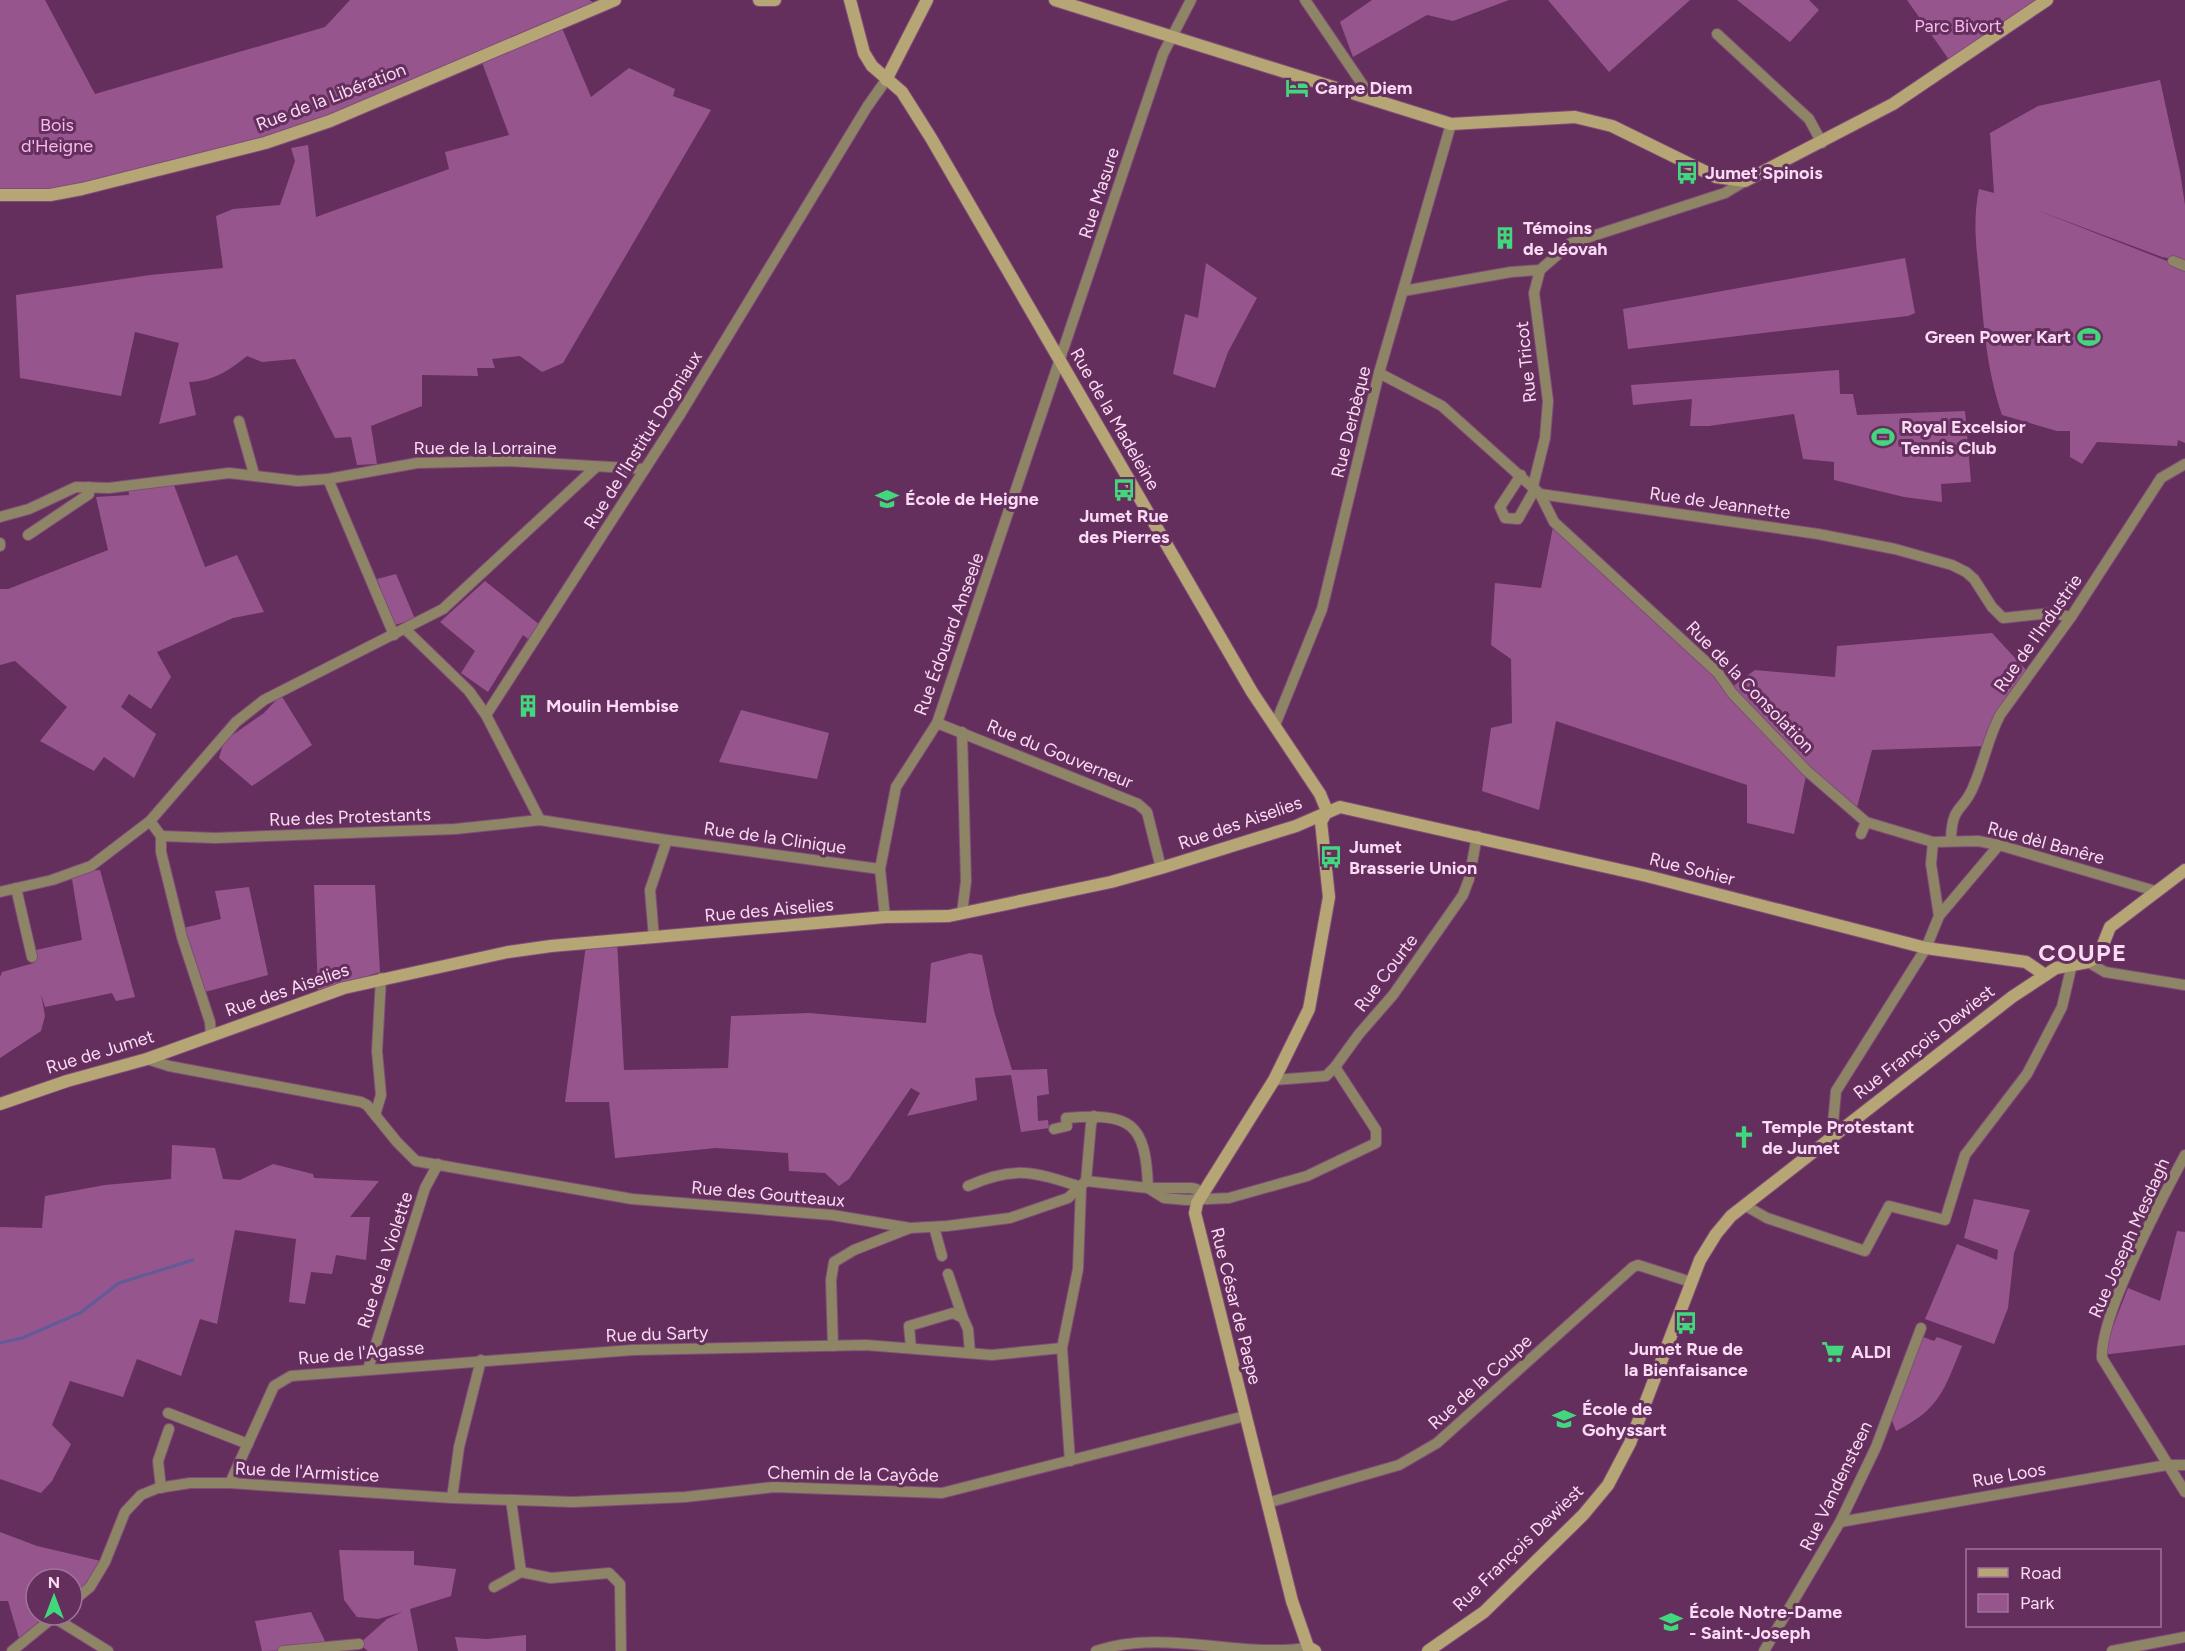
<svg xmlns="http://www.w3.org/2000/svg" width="2185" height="1651" viewBox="0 0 2185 1651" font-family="Figtree,sans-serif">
	<rect width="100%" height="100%" fill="#642f5d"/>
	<g fill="#97558e">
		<path d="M 0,0 L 45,0 L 95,94 L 325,27 L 350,0 L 589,0 L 601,6 L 560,23 L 591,97 L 629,68 L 675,89 L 673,96 L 711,110 L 563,363 L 542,372 L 520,356 L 492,359 L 495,368 L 477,368 L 478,376 L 422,375 L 422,406 L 371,426 L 377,464 L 357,465 L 351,437 L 335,438 L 295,359 L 262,362 L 247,356 C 228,371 214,381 189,382 L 196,415 L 159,424 L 179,343 L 135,332 L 121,396 L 20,378 L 16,295 L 150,275 L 223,268 L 216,216 L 233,209 L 280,205 L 295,161 L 291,148 L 308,145 L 316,217 L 449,169 L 445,152 L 509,135 L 480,57 L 330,121 L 82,189 L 0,195 Z"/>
		<path d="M 1372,0 L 1509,0 L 1453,21 L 1427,15 L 1353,57 L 1340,22 Z"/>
		<path d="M 1548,0 L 1690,0 L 1609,72 Z"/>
		<path d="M 1737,0 L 1809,0 L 1819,10 L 1790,42 Z"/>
		<path d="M 1907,0 L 2036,0 L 2037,2 L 1952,64 Z"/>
		<path d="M 2160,80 L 2180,172 L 2185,205 L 2185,261 L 2162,257 L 2029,207 L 2185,268 L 2185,443 L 2178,440 L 2177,446 L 2097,442 L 2082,464 L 2070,457 L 2070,431 L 2057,431 L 2002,415 C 1987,370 1984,331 1980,284 C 1977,251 1972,223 1979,189 L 1994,193 L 1990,133 L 2038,106 Z"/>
		<path d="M 1905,258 L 1915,313 L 1908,316 L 1628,349 L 1623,309 Z"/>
		<path d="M 1206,263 L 1257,298 L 1228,352 L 1215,388 L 1173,374 L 1185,314 L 1198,318 Z"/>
		<path d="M 1839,370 L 1840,394 L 1853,394 L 1857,415 L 1965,411 L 1971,482 L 1941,484 L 1942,502 L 1904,497 L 1834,480 L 1834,462 L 1803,459 L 1794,414 L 1709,426 L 1690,426 L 1692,399 L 1633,405 L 1631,385 Z"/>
		<path d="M 172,480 L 205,567 L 237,555 L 264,612 L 233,618 L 157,652 L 171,677 L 151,709 L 129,694 L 121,707 L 156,734 L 134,778 L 104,757 L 94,771 L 40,741 L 67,707 L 15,661 L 0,665 L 0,589 L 8,589 L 108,550 L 96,497 L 129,495 L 128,485 Z"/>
		<path d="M 1554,522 L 1732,687 L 1755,670 L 1835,677 L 1837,646 L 1992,633 L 2027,671 L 1986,746 L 1872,750 L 1855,815 L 1807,771 L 1794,834 L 1747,823 L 1747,785 L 1556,721 L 1539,810 L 1482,791 L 1491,728 L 1512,723 L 1511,659 L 1491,645 L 1495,583 L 1541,588 Z"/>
		<path d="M 396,574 L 415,619 L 395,625 L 377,579 Z"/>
		<path d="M 485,581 L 540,625 L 528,639 L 523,635 L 488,692 L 461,673 L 475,651 L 440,622 Z"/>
		<path d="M 281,695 L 312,745 L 252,786 L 219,758 L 224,741 L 264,713 Z"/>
		<path d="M 741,710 L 829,733 L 817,779 L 719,762 Z"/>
		<path d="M 100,870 L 135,997 L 116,1001 L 112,993 L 45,1007 L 41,994 L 45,1016 L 41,1031 L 0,1058 L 0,977 L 2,972 L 34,963 L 31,951 L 82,940 L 71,873 Z"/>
		<path d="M 314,885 L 375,885 L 380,972 L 318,992 Z"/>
		<path d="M 249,887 L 268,975 L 205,992 L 183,928 L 221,919 L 215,891 Z"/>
		<path d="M 617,941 L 624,1070 L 728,1068 L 731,1016 L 809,1013 L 926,1023 L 931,963 L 970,953 L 982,955 L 994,1011 L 1012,1070 L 1047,1069 L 1049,1094 L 1037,1096 L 1038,1121 L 1048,1120 L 1049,1128 L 1021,1132 L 1011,1075 L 975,1078 L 977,1100 L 907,1116 L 920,1093 L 911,1088 L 849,1179 L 839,1186 L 825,1173 L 789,1171 L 788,1153 L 716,1148 L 615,1158 L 609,1102 L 565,1102 L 586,945 Z"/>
		<path d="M 172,1145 L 215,1148 L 223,1179 L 240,1180 L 273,1164 L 313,1174 L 314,1178 L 379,1181 L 350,1217 L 370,1217 L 366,1260 L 336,1255 L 332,1274 L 311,1272 L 305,1304 L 289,1302 L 296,1239 L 235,1230 L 217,1324 L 200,1319 L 181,1376 L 137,1359 L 123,1397 L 70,1381 L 52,1425 L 71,1444 L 52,1481 L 41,1493 L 0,1479 L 0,1227 L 42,1228 L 45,1196 L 105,1185 L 171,1179 Z"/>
		<path d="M 1974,1199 L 2030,1210 L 2014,1253 L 2008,1308 L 1994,1344 L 1925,1319 L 1957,1244 L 1997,1260 L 1998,1250 L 1964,1238 Z"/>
		<path d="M 2177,1231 L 2185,1232 L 2185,1345 L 2102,1355 L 2128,1288 L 2160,1301 Z"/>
		<path d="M 1918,1335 L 1934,1341 L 1937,1337 L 1962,1346 C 1944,1390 1940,1409 1896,1431 L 1889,1413 Z"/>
		<path d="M 0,1532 L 37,1546 L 105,1562 L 72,1602 L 72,1579 L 36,1579 L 36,1615 L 56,1615 L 21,1645 L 8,1601 L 0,1601 Z"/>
		<path d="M 339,1550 L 414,1551 L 414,1565 L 456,1569 L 451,1596 L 410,1609 L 418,1651 L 368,1651 L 359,1644 L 387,1619 L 402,1612 L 378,1619 L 357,1617 L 344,1600 Z"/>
		<path d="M 311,1612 L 325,1641 L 319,1650 L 262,1651 L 255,1621 Z"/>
		<path d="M 526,1635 L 526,1651 L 458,1651 L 455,1637 L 487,1639 Z"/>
	</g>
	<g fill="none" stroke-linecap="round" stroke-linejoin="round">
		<path stroke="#605b99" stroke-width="3" d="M 0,1343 L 22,1338 L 80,1313 L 119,1283 L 193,1260"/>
		<g stroke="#7f4e78" stroke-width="12">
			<g id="street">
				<path d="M 1305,0 L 1373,100"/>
				<path d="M 1717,34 L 1809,119 L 1822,143"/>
				<path d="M 2173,261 L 2185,266"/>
				<path d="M 1403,291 L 1511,272 L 1540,270 L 1571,243 L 1725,193 L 1745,181"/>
				<path d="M 1379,373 L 1442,406 L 1540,494 L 1818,534 L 1895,549 L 1952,565 L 1966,572 L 1974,579 L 1992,607 L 2003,618 L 2052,613 L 2071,617"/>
				<path d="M 239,421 L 254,474"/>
				<path d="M 1521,475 L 1500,507 L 1505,518 L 1518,519 L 1535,489"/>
				<path d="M 328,479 L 394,635"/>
				<path d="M 1533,486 L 1545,438 L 1548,401 L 1534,293 L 1540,270"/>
				<path d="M 1540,494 L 1554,522 L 1718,673 L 1732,693 L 1807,771 L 1866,822 L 1933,842 L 1978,841 L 1999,845 L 2155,891 L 2159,889"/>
				<path d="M 0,517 L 29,509 L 76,487 L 109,488 L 229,473 L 298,481 L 328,479 L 417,463 L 507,461 L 645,469"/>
				<path d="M 28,535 L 89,494 L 89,487"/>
				<path d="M 0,543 L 0,546"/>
				<path d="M 405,629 L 469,691 L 486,715 L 540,820"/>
				<path d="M 486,715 L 681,413 L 867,107 L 886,80"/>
				<path d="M 937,723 L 1138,804 L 1147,812 L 1161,868"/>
				<path d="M 1275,725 L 1322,609 L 1379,373 L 1451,124"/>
				<path d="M 962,732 L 966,881 L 962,913"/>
				<path d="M 150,821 L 161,836 L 161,852 L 182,937 L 210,1022 L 211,1035"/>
				<path d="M 1861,834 L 1866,822"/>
				<path d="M 161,836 L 215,838 L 455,829 L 540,820 L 667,840 L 880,869"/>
				<path d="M 1951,839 C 1952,803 1964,812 1974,785 C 1984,762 1988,738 2000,715 L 2071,617 L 2161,478 L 2185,464"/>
				<path d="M 1933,842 L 1931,864 L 1939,916"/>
				<path d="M 16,888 L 32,957"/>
				<path d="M 0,892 L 52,880 L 91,866 L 150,821 L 236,722 L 264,700 L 443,609 L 596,467"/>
				<path d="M 885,917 L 880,869 L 896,787 L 937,723 L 1163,54 L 1191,0"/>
				<path d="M 654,938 L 650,890 L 667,840"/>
				<path d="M 2088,962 L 2105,972 L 2185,985"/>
				<path d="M 147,1059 L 169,1066 L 361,1102 L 367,1105 L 397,1142 L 416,1161 L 632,1199 L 832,1215 L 910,1228 L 947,1226 L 1010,1218 L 1068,1198 L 1086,1181"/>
				<path d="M 1274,1080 L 1326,1076 L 1335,1067 L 1359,1034 L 1393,995 L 1463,895 L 1469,879 L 1477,836"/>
				<path d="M 375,1115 L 381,1095 L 377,1051 L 381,978"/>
				<path d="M 1054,1129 L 1067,1126 L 1066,1118 C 1130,1113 1146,1121 1148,1188"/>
				<path d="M 1836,1133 L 1833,1124 L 1836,1091 L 1926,948 L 1939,916 L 1999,845"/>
				<path d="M 2185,1155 C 2162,1198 2100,1314 2102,1358 L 2185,1492"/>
				<path d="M 1086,1181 L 1148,1188 L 1191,1188 L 1196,1189 L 1201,1197"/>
				<path d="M 1086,1181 L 1091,1124 L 1094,1116"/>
				<path d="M 968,1186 C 1014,1165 1035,1172 1081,1187 L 1078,1269 L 1062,1348 L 1070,1461"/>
				<path d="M 1148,1188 L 1164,1198 L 1187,1200 L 1229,1198 L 1307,1176 L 1376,1143 L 1376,1130 L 1335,1067"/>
				<path d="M 1744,1205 L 1767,1218 L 1865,1251 L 1889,1206 L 1945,1220 L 1965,1155 L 2027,1074 L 2062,1007 L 2072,964"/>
				<path d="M 934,1227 L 942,1256"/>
				<path d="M 948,1274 L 963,1318"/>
				<path d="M 833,1346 L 831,1280 L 834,1262 L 854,1250 L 910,1228"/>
				<path d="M 911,1348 L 909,1326 L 953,1313 L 963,1318 L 968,1329 L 970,1353"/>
				<path d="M 368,1369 L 425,1188 L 438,1164"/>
				<path d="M 168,1413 L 248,1444"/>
				<path d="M 230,1483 L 274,1386 L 291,1376 L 633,1350 L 866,1345 L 992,1355 L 1062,1348"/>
				<path d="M 161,1488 L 158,1461 L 169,1429"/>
				<path d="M 452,1498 L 459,1447 L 481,1360"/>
				<path d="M 511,1500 L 521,1572 L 551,1578 L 609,1573 L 620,1584 L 621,1651"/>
				<path d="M 1267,1503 L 1399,1465 L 1437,1443 L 1633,1267 L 1638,1265 L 1691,1282"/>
				<path d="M 1840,1522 L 2167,1465 L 2185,1465"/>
				<path d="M 494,1587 L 521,1572"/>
				<path d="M 72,1602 L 90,1587 L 105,1562 L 125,1512 L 141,1495 L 158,1488 L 190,1483 L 230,1483 L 452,1498 L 573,1502 L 685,1497 L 774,1487 L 942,1493 L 1245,1416"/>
				<path d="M 53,1617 L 108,1651"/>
				<path d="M 12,1651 L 56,1615"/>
				<path d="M 283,1651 L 359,1644"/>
				<path d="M 1096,1651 C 1149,1633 1207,1648 1262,1650 C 1278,1650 1293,1651 1308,1647"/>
				<path d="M 1764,1651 L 1840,1522 L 1876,1447 L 1921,1328"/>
				<path d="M 2112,1651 L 2185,1637"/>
			</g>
		</g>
		<g stroke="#7f4e78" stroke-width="14">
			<g id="secondary">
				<path d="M 759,0 L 775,0"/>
				<path d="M 850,0 L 864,53 L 872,66 L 902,92 L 931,138 L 1252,692 L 1320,794 L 1327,811"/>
				<path d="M 1055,0 L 1451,124 L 1575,117 L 1612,126 L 1716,177 L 1745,181 L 1893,104 L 2047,0"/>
				<path d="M 886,80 L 927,0"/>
				<path d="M 0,195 L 50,195 L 82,189 L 265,143 L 330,121 L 615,0"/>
				<path d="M 0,1104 L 67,1081 L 147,1059 L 344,988 L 508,952 L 551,946 L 885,917 L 949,916 L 1111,882 L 1161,868 L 1296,826 L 1340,807 L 1647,876 L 1926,948 L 2026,962 L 2045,975"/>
				<path d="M 1315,1651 L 1308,1647 L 1292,1601 L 1195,1213 L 1197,1203 L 1274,1080 L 1309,1009 L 1329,897 L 1321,822 L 1327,811"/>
				<path d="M 1428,1651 L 1484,1612 L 1583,1515 L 1608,1485 L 1630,1443 L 1700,1260 L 1716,1234 L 1731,1216 L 2012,997 L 2056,968 L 2088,962 L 2098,957 L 2110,927 L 2185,870"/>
			</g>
		</g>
		<use href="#street" stroke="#8e8466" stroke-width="10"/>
		<use href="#secondary" stroke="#b6a675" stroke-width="12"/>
	</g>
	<defs>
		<g id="hotel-bare" transform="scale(1.8)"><path d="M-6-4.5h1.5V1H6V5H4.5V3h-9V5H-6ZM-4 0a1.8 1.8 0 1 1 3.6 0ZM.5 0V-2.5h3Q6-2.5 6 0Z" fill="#42d77c" stroke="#642f5d" stroke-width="2.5" paint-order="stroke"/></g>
		<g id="bus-bare" transform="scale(1.8)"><path d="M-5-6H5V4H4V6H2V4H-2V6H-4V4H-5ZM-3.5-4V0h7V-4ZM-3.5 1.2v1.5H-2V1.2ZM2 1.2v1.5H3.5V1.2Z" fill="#42d77c" stroke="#642f5d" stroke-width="2.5" paint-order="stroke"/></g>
		<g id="building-bare" transform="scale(1.8)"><path d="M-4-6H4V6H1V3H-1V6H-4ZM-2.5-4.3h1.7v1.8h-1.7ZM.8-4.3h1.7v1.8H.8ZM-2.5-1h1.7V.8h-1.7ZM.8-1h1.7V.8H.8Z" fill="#42d77c" stroke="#642f5d" stroke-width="2.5" paint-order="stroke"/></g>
		<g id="stadium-bare" transform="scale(1.8)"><path d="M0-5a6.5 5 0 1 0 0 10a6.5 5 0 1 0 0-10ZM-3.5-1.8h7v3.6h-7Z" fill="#42d77c" stroke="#642f5d" stroke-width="2.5" paint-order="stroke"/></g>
		<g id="school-bare" transform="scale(1.8)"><path d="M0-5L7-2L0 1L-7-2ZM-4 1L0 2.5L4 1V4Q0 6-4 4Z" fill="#42d77c" stroke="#642f5d" stroke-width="2.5" paint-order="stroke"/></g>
		<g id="church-bare" transform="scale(1.8)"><path d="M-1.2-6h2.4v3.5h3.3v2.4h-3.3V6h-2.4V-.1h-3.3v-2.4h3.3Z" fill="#42d77c" stroke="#642f5d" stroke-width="2.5" paint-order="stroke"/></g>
		<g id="supermarket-bare" transform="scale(1.8)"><path d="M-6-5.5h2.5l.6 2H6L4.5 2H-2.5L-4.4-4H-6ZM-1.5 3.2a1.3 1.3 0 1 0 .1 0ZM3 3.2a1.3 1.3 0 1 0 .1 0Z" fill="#42d77c" stroke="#642f5d" stroke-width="2.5" paint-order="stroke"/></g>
	</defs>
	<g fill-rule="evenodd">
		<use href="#hotel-bare" x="1297" y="88"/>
		<use href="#bus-bare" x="1687" y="173"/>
		<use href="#building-bare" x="1505" y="238"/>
		<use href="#stadium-bare" x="2089" y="337"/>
		<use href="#stadium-bare" x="1883" y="437"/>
		<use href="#bus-bare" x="1124" y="490"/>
		<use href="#school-bare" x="887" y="499"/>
		<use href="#building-bare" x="528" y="706"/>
		<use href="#bus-bare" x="1331" y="857"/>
		<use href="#church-bare" x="1744" y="1137"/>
		<use href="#bus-bare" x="1686" y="1323"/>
		<use href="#supermarket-bare" x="1833" y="1352"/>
		<use href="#school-bare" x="1564" y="1419"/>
		<use href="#school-bare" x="1671" y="1622"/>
	</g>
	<g text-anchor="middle" stroke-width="6" stroke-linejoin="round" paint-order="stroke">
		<g font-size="18" fill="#f8bbee" stroke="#642f5d">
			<text x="1958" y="32">Parc Bivort</text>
			<text x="57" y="131">Bois<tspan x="57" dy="21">d'Heigne</tspan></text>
		</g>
		<g font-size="18" font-weight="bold" fill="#fbdaf5" stroke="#642f5d" text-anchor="start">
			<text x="1315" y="94">Carpe Diem</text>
			<text x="1705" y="179">Jumet Spinois</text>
			<text x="1523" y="234">Témoins<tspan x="1523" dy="21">de Jéovah</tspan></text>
			<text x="2071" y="343" text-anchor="end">Green Power Kart</text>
			<text x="1901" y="433">Royal Excelsior<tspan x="1901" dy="21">Tennis Club</tspan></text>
			<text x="905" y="505">École de Heigne</text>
			<text x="1124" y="522" text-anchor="middle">Jumet Rue<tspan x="1124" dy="21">des Pierres</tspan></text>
			<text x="546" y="712">Moulin Hembise</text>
			<text x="1349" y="853">Jumet<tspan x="1349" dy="21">Brasserie Union</tspan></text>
			<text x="1762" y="1133">Temple Protestant<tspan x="1762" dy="21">de Jumet</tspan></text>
			<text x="1686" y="1355" text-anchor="middle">Jumet Rue de<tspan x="1686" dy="21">la Bienfaisance</tspan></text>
			<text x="1851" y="1358">ALDI</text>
			<text x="1582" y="1415">École de<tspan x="1582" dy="21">Gohyssart</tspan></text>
			<text x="1689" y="1618">École Notre-Dame<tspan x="1689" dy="21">- Saint-Joseph</tspan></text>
		</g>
		<g font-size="18" fill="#fbdaf5" stroke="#642f5d">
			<text transform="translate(331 97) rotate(-21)" y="6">Rue de la Libération</text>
			<text transform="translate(1099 193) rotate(-72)" y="6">Rue Masure</text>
			<text transform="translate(1526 362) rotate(-96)" y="6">Rue Tricot</text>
			<text transform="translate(1115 419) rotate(60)" y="6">Rue de la Madeleine</text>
			<text transform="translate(1351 422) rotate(-76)" y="6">Rue Derbèque</text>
			<text transform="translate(643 440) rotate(-58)" y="6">Rue de l'Institut Dogniaux</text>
			<text x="485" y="454">Rue de la Lorraine</text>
			<text transform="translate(1720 503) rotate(8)" y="6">Rue de Jeannette</text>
			<text transform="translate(2038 633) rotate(-55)" y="6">Rue de l'Industrie</text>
			<text transform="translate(949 634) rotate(-70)" y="6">Rue Édouard Anseele</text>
			<text transform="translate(1750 687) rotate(46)" y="6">Rue de la Consolation</text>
			<text transform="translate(1060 754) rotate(22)" y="6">Rue du Gouverneur</text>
			<text transform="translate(350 817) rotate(-2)" y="6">Rue des Protestants</text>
			<text transform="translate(1240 823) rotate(-19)" y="6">Rue des Aiselies</text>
			<text transform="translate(775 838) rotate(8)" y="6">Rue de la Clinique</text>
			<text transform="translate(2046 843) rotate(15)" y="6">Rue dèl Banêre</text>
			<text transform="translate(1692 869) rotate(14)" y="6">Rue Sohier</text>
			<text transform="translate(769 910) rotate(-5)" y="6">Rue des Aiselies</text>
			<text transform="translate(1386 973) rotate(-53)" y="6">Rue Courte</text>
			<text transform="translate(287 990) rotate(-19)" y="6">Rue des Aiselies</text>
			<text transform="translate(1924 1042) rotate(-38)" y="6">Rue François Dewiest</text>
			<text transform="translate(100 1052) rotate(-17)" y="6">Rue de Jumet</text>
			<text transform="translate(768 1194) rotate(5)" y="6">Rue des Goutteaux</text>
			<text transform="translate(2129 1238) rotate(-66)" y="6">Rue Joseph Mesdagh</text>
			<text transform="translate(385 1260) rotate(-72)" y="6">Rue de la Violette</text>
			<text transform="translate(1236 1306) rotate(76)" y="6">Rue César de Paepe</text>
			<text transform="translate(657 1334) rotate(-2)" y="6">Rue du Sarty</text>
			<text transform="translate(361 1353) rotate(-5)" y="6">Rue de l'Agasse</text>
			<text transform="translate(1480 1382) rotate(-42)" y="6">Rue de la Coupe</text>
			<text transform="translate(307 1472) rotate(3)" y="6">Rue de l'Armistice</text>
			<text transform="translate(853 1474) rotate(1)" y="6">Chemin de la Cayôde</text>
			<text transform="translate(2009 1475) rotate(-10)" y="6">Rue Loos</text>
			<text transform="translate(1836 1486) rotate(-64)" y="6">Rue Vandensteen</text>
			<text transform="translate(1518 1548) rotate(-44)" y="6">Rue François Dewiest</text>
		</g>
		<g font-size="24" font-weight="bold" letter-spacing="1.5" fill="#fbdaf5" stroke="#642f5d">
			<text x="2083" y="961">COUPE</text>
		</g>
	</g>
	<rect x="1966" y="1549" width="195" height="78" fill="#642f5d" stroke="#a0739a" stroke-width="1.5"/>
	<rect x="1978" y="1568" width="30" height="9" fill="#b6a675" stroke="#a0739a" stroke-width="1.5"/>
	<text x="2020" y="1579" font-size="18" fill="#fbdaf5">Road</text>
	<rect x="1978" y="1594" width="30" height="18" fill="#97558e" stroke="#a0739a" stroke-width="1.5"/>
	<text x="2020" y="1609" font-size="18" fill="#fbdaf5">Park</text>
	<g transform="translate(54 1597)"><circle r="28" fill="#642f5d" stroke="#a0739a" stroke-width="1.5"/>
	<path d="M0-4.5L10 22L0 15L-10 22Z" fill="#42d77c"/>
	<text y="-9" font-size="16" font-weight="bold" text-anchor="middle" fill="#fbdaf5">N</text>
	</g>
</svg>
